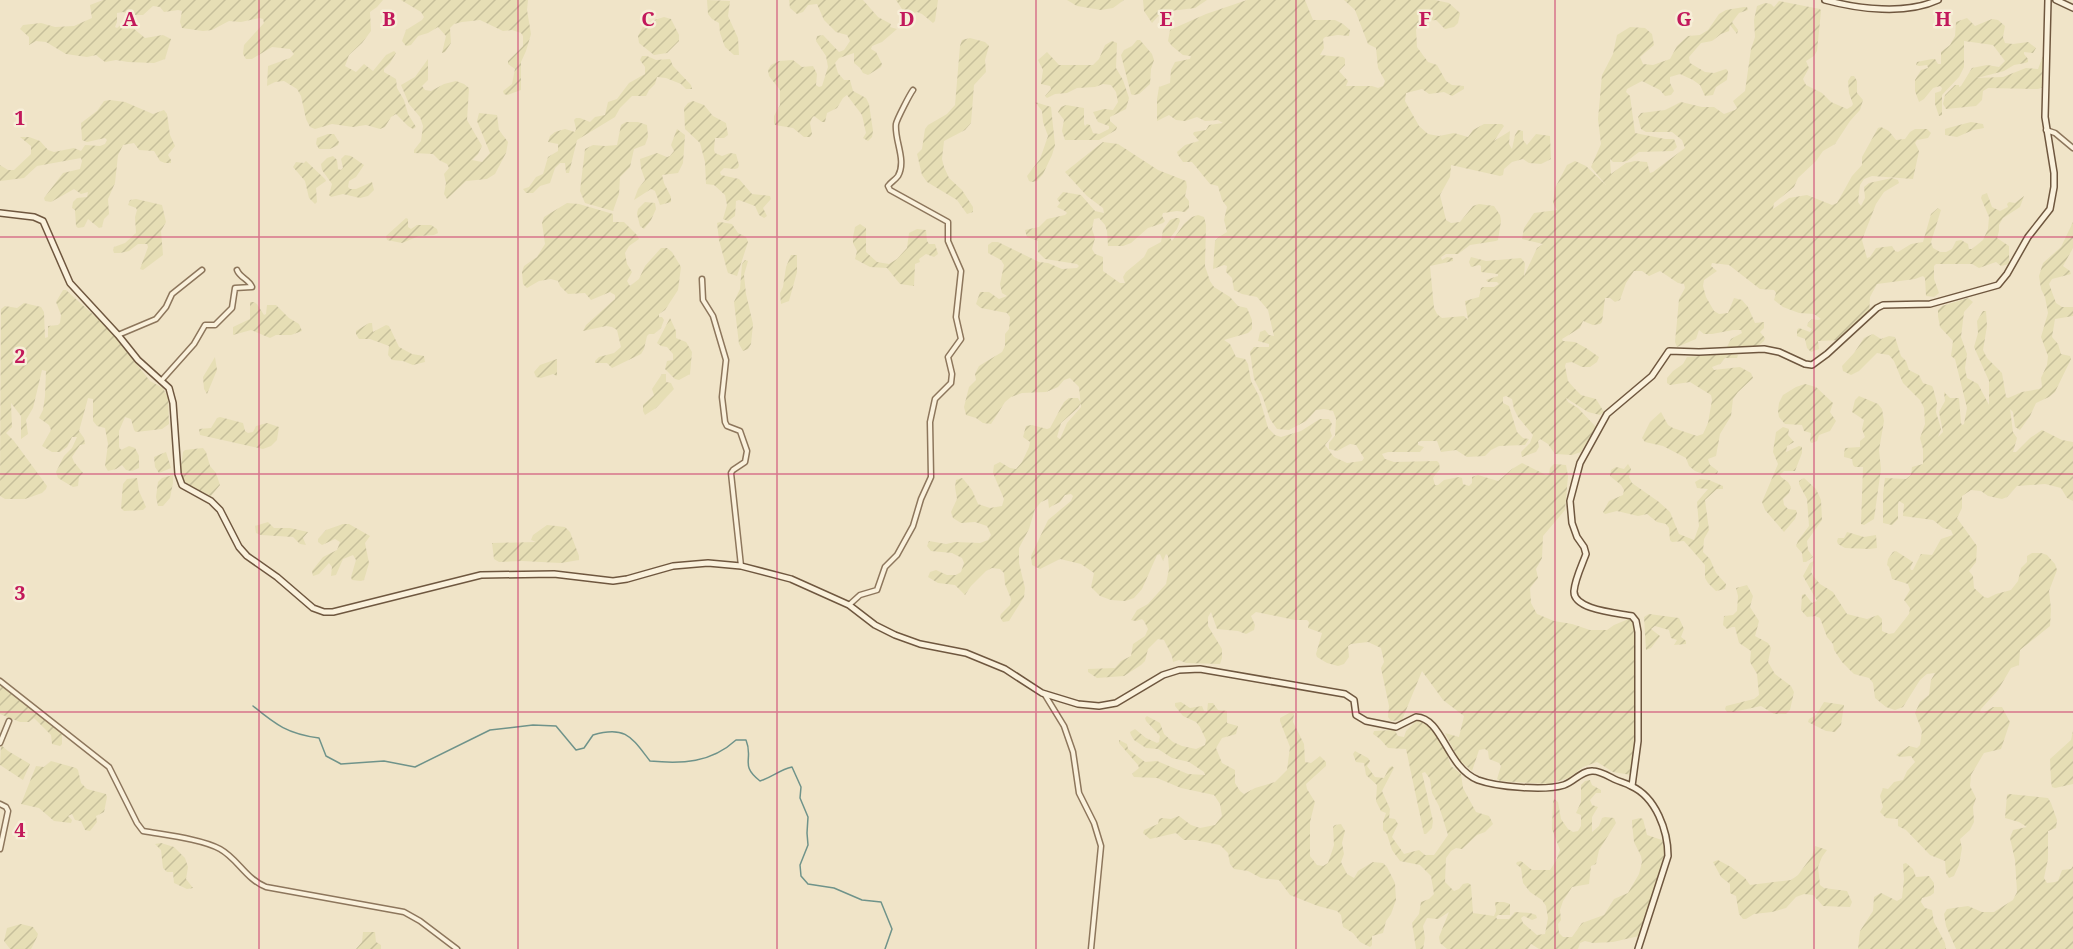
<svg xmlns="http://www.w3.org/2000/svg" width="2073" height="949" viewBox="0 0 2073 949" font-family="'Noto Serif',serif">
	<defs>
		<pattern id="farmland-furrows" width="10" height="10" patternUnits="userSpaceOnUse" patternTransform="scale(1.5)"><rect width="10" height="10" fill="#e6deb5"/><path d="M-1 1l2-2M0 10L10 0M9 11l2-2" fill="none" stroke="#c6bf9b"/></pattern>
	</defs>
	<rect width="100%" height="100%" fill="#f0e4c8"/>
	<g fill="url(#farmland-furrows)">
		<path d="M 103,0 L 383,0 L 377,7 L 370,12 L 371,31 L 362,43 L 349,55 L 345,66 L 356,72 L 364,64 L 373,71 L 386,55 L 394,51 L 396,53 L 390,63 L 384,69 L 384,72 L 396,79 L 397,88 L 404,100 L 408,114 L 416,127 L 413,129 L 408,126 L 396,114 L 391,117 L 385,127 L 380,129 L 366,125 L 353,127 L 332,124 L 315,129 L 310,127 L 306,119 L 301,96 L 297,89 L 284,81 L 275,82 L 267,86 L 268,66 L 290,58 L 294,54 L 290,49 L 272,47 L 252,59 L 246,59 L 243,54 L 244,45 L 264,23 L 263,19 L 260,18 L 241,22 L 229,21 L 212,30 L 203,31 L 182,28 L 180,22 L 182,11 L 178,10 L 164,12 L 160,7 L 153,6 L 143,15 L 131,15 L 123,12 L 117,13 L 117,22 L 115,27 L 117,28 L 124,22 L 127,23 L 145,38 L 163,35 L 171,39 L 165,59 L 154,63 L 128,62 L 116,60 L 105,62 L 96,55 L 87,57 L 66,54 L 46,42 L 36,41 L 29,45 L 29,37 L 20,29 L 23,25 L 41,23 L 55,27 L 74,26 L 92,18 L 90,5 Z"/>
		<path d="M 401,0 L 528,0 L 527,10 L 531,34 L 526,51 L 521,62 L 521,90 L 507,95 L 504,94 L 503,91 L 512,84 L 515,69 L 508,64 L 508,61 L 523,46 L 523,36 L 521,33 L 512,30 L 503,31 L 480,20 L 462,22 L 454,24 L 450,28 L 451,43 L 445,52 L 442,53 L 446,36 L 438,27 L 428,33 L 418,36 L 411,45 L 406,46 L 402,41 L 406,30 L 422,20 L 424,17 L 421,12 Z"/>
		<path d="M 707,0 L 730,1 L 728,16 L 738,38 L 739,55 L 734,55 L 725,47 L 720,33 L 719,23 L 712,19 L 708,14 Z"/>
		<path d="M 789,0 L 863,0 L 878,17 L 891,24 L 890,27 L 897,29 L 882,42 L 872,46 L 871,49 L 876,52 L 882,64 L 881,67 L 868,75 L 863,73 L 860,68 L 854,63 L 854,53 L 839,58 L 835,63 L 838,73 L 844,80 L 850,80 L 853,91 L 866,98 L 869,104 L 873,131 L 872,137 L 868,141 L 863,138 L 866,133 L 862,115 L 847,95 L 843,98 L 837,108 L 827,113 L 825,122 L 822,122 L 814,116 L 812,118 L 810,123 L 812,134 L 810,137 L 804,137 L 793,128 L 775,125 L 774,123 L 774,116 L 780,105 L 780,90 L 769,76 L 768,70 L 771,65 L 779,61 L 793,60 L 802,67 L 813,66 L 817,74 L 816,85 L 819,87 L 822,86 L 828,67 L 826,56 L 816,41 L 817,36 L 823,35 L 839,52 L 844,50 L 850,41 L 847,35 L 836,32 L 824,20 L 817,4 L 808,5 L 803,12 L 797,14 L 790,8 Z"/>
		<path d="M 896,0 L 938,0 L 935,21 L 933,23 L 922,14 L 917,12 L 906,15 Z"/>
		<path d="M 1067,0 L 1124,0 L 1113,8 L 1101,10 L 1077,6 Z"/>
		<path d="M 1143,0 L 1207,0 L 1195,8 L 1162,12 L 1152,23 L 1144,11 Z"/>
		<path d="M 1247,0 L 1305,0 L 1313,20 L 1335,20 L 1343,24 L 1350,30 L 1349,36 L 1338,35 L 1325,37 L 1323,39 L 1324,48 L 1320,55 L 1343,57 L 1345,59 L 1345,65 L 1339,71 L 1348,81 L 1346,86 L 1372,86 L 1378,88 L 1383,86 L 1385,81 L 1378,68 L 1376,48 L 1368,44 L 1355,10 L 1344,0 L 1435,0 L 1449,3 L 1460,13 L 1458,23 L 1454,27 L 1445,29 L 1436,20 L 1425,21 L 1416,29 L 1417,47 L 1428,62 L 1437,65 L 1446,81 L 1452,85 L 1464,86 L 1464,89 L 1452,96 L 1444,92 L 1429,94 L 1422,89 L 1406,93 L 1405,101 L 1419,126 L 1428,134 L 1439,136 L 1454,133 L 1468,137 L 1473,130 L 1484,124 L 1502,124 L 1504,126 L 1494,141 L 1510,131 L 1509,144 L 1512,149 L 1515,135 L 1518,130 L 1523,131 L 1523,140 L 1527,145 L 1536,134 L 1550,136 L 1551,159 L 1541,164 L 1529,163 L 1523,159 L 1512,162 L 1504,169 L 1503,175 L 1500,176 L 1451,165 L 1450,177 L 1440,195 L 1446,220 L 1451,223 L 1460,222 L 1473,206 L 1479,204 L 1494,206 L 1500,215 L 1501,221 L 1498,240 L 1496,241 L 1470,245 L 1458,254 L 1446,254 L 1441,257 L 1442,260 L 1447,257 L 1453,258 L 1453,261 L 1430,266 L 1434,308 L 1437,314 L 1442,318 L 1464,316 L 1468,320 L 1465,301 L 1479,297 L 1481,288 L 1483,287 L 1494,287 L 1499,284 L 1497,282 L 1488,282 L 1486,280 L 1498,276 L 1498,274 L 1481,272 L 1481,266 L 1479,265 L 1471,267 L 1469,262 L 1471,257 L 1486,261 L 1521,258 L 1525,263 L 1524,276 L 1537,248 L 1543,244 L 1522,239 L 1524,228 L 1534,213 L 1557,210 L 1553,203 L 1555,188 L 1567,165 L 1575,161 L 1586,166 L 1606,185 L 1591,167 L 1601,144 L 1598,119 L 1602,75 L 1613,54 L 1617,35 L 1630,27 L 1645,28 L 1652,34 L 1654,45 L 1640,57 L 1643,64 L 1653,65 L 1670,59 L 1677,46 L 1688,36 L 1700,35 L 1708,30 L 1719,14 L 1726,10 L 1744,7 L 1747,7 L 1748,10 L 1739,13 L 1732,22 L 1738,30 L 1737,34 L 1730,25 L 1729,31 L 1721,34 L 1712,41 L 1701,43 L 1689,57 L 1690,63 L 1705,72 L 1714,73 L 1726,69 L 1728,71 L 1727,80 L 1716,87 L 1713,95 L 1705,96 L 1700,85 L 1693,80 L 1680,74 L 1670,77 L 1670,83 L 1674,91 L 1671,95 L 1665,96 L 1660,90 L 1642,81 L 1627,89 L 1626,92 L 1630,96 L 1635,133 L 1665,139 L 1674,139 L 1677,147 L 1673,151 L 1639,152 L 1627,161 L 1622,162 L 1613,162 L 1610,159 L 1611,174 L 1626,163 L 1635,161 L 1647,162 L 1650,173 L 1653,172 L 1685,148 L 1682,140 L 1672,132 L 1646,132 L 1641,129 L 1638,117 L 1641,113 L 1665,110 L 1681,102 L 1702,107 L 1714,107 L 1724,114 L 1735,110 L 1737,108 L 1733,101 L 1745,91 L 1751,49 L 1755,37 L 1754,20 L 1757,6 L 1765,3 L 1771,4 L 1774,7 L 1779,1 L 1820,9 L 1821,11 L 1817,51 L 1814,56 L 1806,61 L 1809,68 L 1803,79 L 1806,85 L 1822,93 L 1831,102 L 1847,109 L 1852,106 L 1853,104 L 1849,93 L 1848,81 L 1851,76 L 1854,76 L 1857,81 L 1857,93 L 1863,100 L 1860,110 L 1850,121 L 1835,144 L 1823,151 L 1816,161 L 1798,178 L 1794,187 L 1774,203 L 1773,209 L 1789,198 L 1807,195 L 1832,205 L 1837,203 L 1852,176 L 1862,165 L 1862,157 L 1878,128 L 1881,127 L 1889,131 L 1896,140 L 1905,139 L 1910,132 L 1915,129 L 1927,129 L 1931,133 L 1928,138 L 1917,140 L 1915,143 L 1919,151 L 1913,179 L 1872,176 L 1864,179 L 1860,185 L 1858,202 L 1861,206 L 1865,198 L 1864,187 L 1869,183 L 1892,178 L 1898,180 L 1899,183 L 1884,192 L 1876,204 L 1862,240 L 1867,258 L 1870,257 L 1876,248 L 1892,246 L 1895,251 L 1898,252 L 1911,244 L 1923,242 L 1931,214 L 1938,208 L 1941,210 L 1931,242 L 1933,248 L 1940,252 L 1946,252 L 1952,249 L 1956,241 L 1961,240 L 1968,244 L 1969,249 L 1972,249 L 1983,240 L 1988,229 L 1989,217 L 1981,198 L 1982,195 L 1987,193 L 1992,207 L 2000,211 L 2008,207 L 2007,204 L 2009,202 L 2015,203 L 2024,196 L 2020,207 L 2003,218 L 1999,225 L 1999,231 L 1997,238 L 2009,246 L 2009,264 L 2001,266 L 1996,262 L 1979,268 L 1972,264 L 1936,264 L 1934,266 L 1934,279 L 1939,293 L 1934,297 L 1926,296 L 1925,278 L 1923,276 L 1915,279 L 1877,284 L 1870,297 L 1869,315 L 1841,340 L 1818,341 L 1819,349 L 1811,352 L 1807,348 L 1805,339 L 1797,336 L 1797,330 L 1799,328 L 1810,332 L 1812,329 L 1807,326 L 1808,323 L 1812,319 L 1818,320 L 1821,319 L 1814,314 L 1799,313 L 1783,307 L 1774,300 L 1776,293 L 1774,290 L 1760,289 L 1729,265 L 1712,263 L 1711,266 L 1717,271 L 1704,280 L 1703,286 L 1706,297 L 1714,311 L 1719,314 L 1728,313 L 1734,298 L 1742,300 L 1748,307 L 1755,323 L 1764,322 L 1764,328 L 1760,332 L 1765,338 L 1764,341 L 1757,347 L 1727,347 L 1731,339 L 1742,333 L 1741,330 L 1733,330 L 1712,334 L 1704,334 L 1699,330 L 1696,339 L 1677,347 L 1675,342 L 1677,321 L 1679,299 L 1685,288 L 1684,284 L 1678,283 L 1660,271 L 1649,276 L 1642,271 L 1634,271 L 1626,283 L 1620,300 L 1615,302 L 1610,298 L 1605,298 L 1602,322 L 1600,324 L 1593,325 L 1583,321 L 1580,328 L 1562,339 L 1563,341 L 1575,342 L 1586,348 L 1599,357 L 1597,362 L 1590,367 L 1582,367 L 1572,362 L 1566,363 L 1565,366 L 1568,381 L 1575,389 L 1581,395 L 1596,399 L 1604,412 L 1600,415 L 1588,412 L 1566,398 L 1568,402 L 1578,408 L 1596,427 L 1581,452 L 1572,455 L 1555,454 L 1548,444 L 1540,439 L 1538,441 L 1539,447 L 1536,452 L 1522,457 L 1521,452 L 1530,443 L 1533,435 L 1518,417 L 1514,409 L 1512,399 L 1506,396 L 1503,397 L 1503,403 L 1509,406 L 1517,432 L 1523,438 L 1529,439 L 1525,445 L 1499,446 L 1491,450 L 1485,456 L 1467,457 L 1456,450 L 1441,452 L 1437,441 L 1421,441 L 1418,442 L 1418,445 L 1424,447 L 1420,452 L 1388,452 L 1382,454 L 1385,459 L 1394,462 L 1437,461 L 1439,463 L 1440,469 L 1433,478 L 1435,485 L 1438,485 L 1444,480 L 1459,477 L 1462,478 L 1463,484 L 1469,486 L 1472,483 L 1472,477 L 1478,475 L 1498,481 L 1512,469 L 1522,463 L 1546,475 L 1549,474 L 1550,468 L 1554,464 L 1566,465 L 1568,476 L 1565,510 L 1543,536 L 1542,558 L 1536,569 L 1538,578 L 1530,588 L 1531,603 L 1537,614 L 1554,621 L 1572,624 L 1590,630 L 1607,630 L 1614,625 L 1631,618 L 1634,619 L 1637,631 L 1636,746 L 1631,775 L 1613,772 L 1597,762 L 1583,767 L 1569,778 L 1548,784 L 1500,781 L 1497,779 L 1501,766 L 1499,763 L 1489,759 L 1488,751 L 1485,749 L 1479,750 L 1472,771 L 1459,760 L 1445,733 L 1459,737 L 1464,716 L 1443,700 L 1422,671 L 1402,720 L 1391,721 L 1388,717 L 1389,706 L 1381,668 L 1384,662 L 1381,648 L 1368,642 L 1351,644 L 1348,646 L 1349,657 L 1344,664 L 1338,666 L 1327,663 L 1317,657 L 1316,654 L 1322,633 L 1308,628 L 1309,622 L 1307,620 L 1295,620 L 1256,612 L 1251,616 L 1255,625 L 1254,630 L 1246,634 L 1238,631 L 1217,629 L 1211,612 L 1208,617 L 1208,626 L 1222,649 L 1222,658 L 1220,664 L 1186,663 L 1179,660 L 1173,662 L 1172,656 L 1164,640 L 1158,639 L 1148,649 L 1145,661 L 1141,665 L 1124,676 L 1097,678 L 1088,672 L 1088,669 L 1115,668 L 1121,661 L 1131,656 L 1133,644 L 1145,636 L 1148,629 L 1144,621 L 1142,619 L 1136,621 L 1131,620 L 1137,610 L 1148,604 L 1166,584 L 1169,569 L 1168,556 L 1166,554 L 1163,561 L 1160,554 L 1157,555 L 1142,589 L 1134,598 L 1125,601 L 1111,600 L 1100,596 L 1091,587 L 1094,573 L 1081,564 L 1060,559 L 1040,569 L 1032,565 L 1031,556 L 1048,520 L 1071,501 L 1073,496 L 1071,494 L 1065,495 L 1060,502 L 1052,506 L 1049,508 L 1048,499 L 1041,502 L 1035,509 L 1029,529 L 1019,548 L 1019,563 L 1025,588 L 1024,597 L 1009,621 L 1003,622 L 1000,617 L 1001,614 L 1010,605 L 1011,599 L 1005,584 L 1004,573 L 1000,569 L 992,568 L 986,571 L 971,586 L 965,595 L 955,585 L 938,583 L 928,577 L 930,572 L 936,570 L 947,575 L 956,575 L 961,572 L 964,563 L 962,558 L 952,553 L 931,551 L 927,546 L 929,541 L 946,544 L 955,542 L 980,543 L 988,540 L 991,535 L 987,526 L 975,522 L 961,523 L 953,518 L 951,512 L 957,499 L 955,487 L 956,480 L 962,478 L 964,480 L 972,490 L 978,504 L 990,508 L 1002,506 L 1004,499 L 993,473 L 994,465 L 1000,462 L 1010,468 L 1016,469 L 1022,462 L 1029,447 L 1030,442 L 1023,437 L 1026,426 L 1032,425 L 1047,429 L 1050,428 L 1064,402 L 1069,398 L 1078,398 L 1081,403 L 1078,408 L 1061,423 L 1057,437 L 1060,439 L 1067,423 L 1081,407 L 1079,387 L 1070,378 L 1064,380 L 1058,387 L 1046,392 L 1022,393 L 1011,397 L 1005,402 L 991,424 L 983,423 L 976,418 L 966,415 L 964,407 L 969,387 L 976,380 L 975,374 L 979,366 L 1002,352 L 1005,346 L 1005,334 L 1009,329 L 1010,317 L 1007,313 L 981,308 L 976,304 L 980,292 L 989,292 L 999,299 L 1007,296 L 1002,293 L 1000,284 L 1004,265 L 1001,260 L 988,253 L 988,245 L 992,242 L 998,242 L 1039,262 L 1048,263 L 1062,269 L 1077,268 L 1079,266 L 1077,264 L 1045,259 L 1038,252 L 1038,241 L 1027,237 L 1025,230 L 1039,227 L 1047,219 L 1065,215 L 1067,213 L 1065,211 L 1057,207 L 1060,203 L 1057,199 L 1063,192 L 1081,195 L 1095,211 L 1104,213 L 1103,208 L 1087,196 L 1065,172 L 1103,142 L 1118,144 L 1158,170 L 1186,181 L 1187,187 L 1185,196 L 1189,201 L 1189,208 L 1185,212 L 1177,211 L 1163,213 L 1162,216 L 1165,221 L 1163,223 L 1148,228 L 1131,243 L 1123,246 L 1108,246 L 1107,231 L 1105,225 L 1099,218 L 1094,219 L 1092,229 L 1095,238 L 1092,249 L 1095,254 L 1103,257 L 1103,271 L 1120,283 L 1125,283 L 1123,277 L 1126,272 L 1144,257 L 1148,249 L 1161,242 L 1163,230 L 1170,220 L 1176,218 L 1179,218 L 1180,221 L 1177,229 L 1170,238 L 1172,241 L 1184,224 L 1192,217 L 1198,215 L 1204,217 L 1206,225 L 1205,266 L 1210,281 L 1214,287 L 1230,297 L 1238,306 L 1247,308 L 1252,320 L 1252,329 L 1248,333 L 1224,340 L 1230,344 L 1236,357 L 1245,359 L 1248,364 L 1251,381 L 1259,396 L 1268,428 L 1275,435 L 1281,437 L 1301,431 L 1320,419 L 1329,419 L 1332,424 L 1330,430 L 1332,436 L 1325,445 L 1334,457 L 1347,463 L 1362,461 L 1364,458 L 1356,445 L 1350,444 L 1337,451 L 1329,449 L 1329,443 L 1335,436 L 1336,419 L 1333,411 L 1324,409 L 1316,410 L 1306,421 L 1289,430 L 1277,429 L 1270,419 L 1262,395 L 1254,379 L 1250,352 L 1254,347 L 1269,347 L 1269,344 L 1258,341 L 1260,332 L 1265,330 L 1269,335 L 1274,336 L 1268,310 L 1257,297 L 1242,294 L 1234,290 L 1232,278 L 1226,272 L 1227,266 L 1224,265 L 1213,269 L 1215,241 L 1219,237 L 1227,232 L 1224,220 L 1227,207 L 1222,200 L 1218,186 L 1210,184 L 1192,162 L 1183,162 L 1178,155 L 1177,152 L 1185,145 L 1199,141 L 1193,134 L 1194,132 L 1206,130 L 1209,125 L 1223,123 L 1218,120 L 1205,121 L 1197,117 L 1185,121 L 1176,120 L 1169,115 L 1157,121 L 1157,99 L 1159,87 L 1170,83 L 1171,70 L 1175,62 L 1190,59 L 1191,56 L 1183,55 L 1172,46 L 1168,41 L 1170,30 L 1206,14 Z"/>
		<path d="M 664,17 L 671,19 L 679,35 L 679,41 L 667,53 L 654,55 L 639,43 L 638,36 L 645,23 Z"/>
		<path d="M 1967,18 L 1975,26 L 1992,19 L 1998,20 L 2005,26 L 2003,37 L 2005,43 L 2013,44 L 2028,42 L 2036,48 L 2033,53 L 2024,52 L 2024,54 L 2028,59 L 2028,62 L 2025,63 L 2014,65 L 2004,71 L 1977,78 L 2003,77 L 2026,68 L 2038,69 L 2045,51 L 2044,87 L 2038,89 L 1988,88 L 1983,91 L 1982,100 L 1976,106 L 1946,109 L 1943,104 L 1945,95 L 1955,85 L 1959,85 L 1959,87 L 1961,86 L 1972,68 L 1987,65 L 1999,67 L 2005,61 L 1993,45 L 1964,41 L 1964,67 L 1959,77 L 1942,95 L 1942,115 L 1939,116 L 1935,104 L 1935,93 L 1941,91 L 1942,88 L 1940,86 L 1933,88 L 1924,99 L 1919,102 L 1915,91 L 1915,80 L 1921,70 L 1928,68 L 1927,65 L 1919,66 L 1916,65 L 1917,62 L 1932,59 L 1935,59 L 1938,64 L 1941,64 L 1941,52 L 1950,45 L 1955,36 L 1956,22 Z"/>
		<path d="M 970,38 L 985,42 L 989,46 L 985,60 L 986,72 L 974,85 L 971,123 L 965,130 L 944,141 L 942,159 L 944,167 L 949,178 L 962,190 L 973,207 L 973,212 L 967,214 L 957,200 L 927,182 L 922,175 L 917,154 L 922,149 L 925,129 L 928,125 L 947,114 L 955,105 L 960,46 L 962,40 Z"/>
		<path d="M 1137,40 L 1140,40 L 1152,54 L 1154,60 L 1151,69 L 1150,84 L 1139,94 L 1133,95 L 1131,94 L 1121,55 L 1124,50 L 1132,46 Z"/>
		<path d="M 1112,41 L 1117,43 L 1116,68 L 1123,80 L 1129,98 L 1126,109 L 1110,117 L 1110,121 L 1117,127 L 1116,130 L 1099,140 L 1065,140 L 1062,131 L 1064,120 L 1058,112 L 1061,107 L 1066,105 L 1084,108 L 1084,124 L 1085,126 L 1087,124 L 1090,125 L 1093,133 L 1099,134 L 1109,129 L 1109,126 L 1098,122 L 1093,112 L 1104,109 L 1113,110 L 1118,102 L 1116,92 L 1111,85 L 1103,84 L 1095,87 L 1077,88 L 1067,93 L 1055,94 L 1047,98 L 1045,96 L 1051,89 L 1050,86 L 1041,84 L 1043,70 L 1038,60 L 1047,52 L 1059,65 L 1093,65 L 1099,59 L 1105,45 Z"/>
		<path d="M 642,56 L 647,56 L 656,60 L 670,59 L 673,66 L 691,85 L 692,89 L 686,89 L 681,84 L 666,78 L 657,77 L 655,84 L 649,90 L 646,96 L 632,96 L 620,108 L 615,117 L 577,140 L 569,173 L 566,173 L 565,163 L 560,163 L 555,168 L 550,183 L 540,186 L 533,193 L 526,193 L 523,189 L 529,187 L 536,177 L 543,174 L 548,157 L 558,151 L 558,144 L 548,142 L 550,136 L 555,132 L 565,129 L 575,132 L 576,129 L 574,120 L 576,118 L 580,118 L 590,122 L 595,117 L 605,115 L 608,102 L 617,99 L 629,83 L 645,74 L 645,67 L 640,60 Z"/>
		<path d="M 428,59 L 428,80 L 422,86 L 425,90 L 431,91 L 444,84 L 456,81 L 464,84 L 469,88 L 467,120 L 482,146 L 478,154 L 472,160 L 482,162 L 490,153 L 477,121 L 479,113 L 497,115 L 499,130 L 508,142 L 506,153 L 495,174 L 487,179 L 466,181 L 447,199 L 444,194 L 446,183 L 444,174 L 449,168 L 447,164 L 439,160 L 433,154 L 414,153 L 414,150 L 421,141 L 423,126 L 420,117 L 409,104 L 401,85 L 415,77 Z"/>
		<path d="M 110,100 L 125,102 L 153,114 L 164,110 L 167,114 L 170,135 L 175,146 L 168,155 L 171,160 L 171,163 L 165,163 L 160,161 L 154,151 L 139,150 L 134,143 L 123,145 L 118,155 L 115,183 L 108,199 L 109,214 L 104,219 L 102,227 L 99,228 L 88,219 L 84,227 L 78,228 L 76,226 L 75,210 L 72,208 L 73,202 L 77,198 L 87,197 L 88,192 L 81,194 L 74,189 L 51,202 L 45,201 L 44,198 L 63,173 L 80,169 L 82,161 L 81,158 L 37,166 L 24,178 L 0,181 L 0,165 L 8,170 L 14,170 L 31,154 L 31,146 L 20,137 L 29,137 L 40,141 L 48,150 L 54,152 L 74,148 L 81,151 L 85,145 L 100,146 L 105,144 L 107,140 L 105,138 L 87,142 L 82,140 L 81,123 L 97,111 L 104,101 Z"/>
		<path d="M 693,101 L 704,105 L 713,116 L 726,123 L 728,135 L 724,138 L 715,138 L 714,150 L 715,153 L 722,156 L 730,153 L 736,154 L 739,165 L 738,168 L 735,169 L 724,168 L 720,172 L 721,175 L 739,179 L 752,194 L 770,196 L 771,199 L 763,208 L 767,216 L 764,218 L 759,215 L 755,206 L 739,200 L 736,201 L 735,216 L 728,221 L 723,219 L 727,205 L 725,195 L 714,185 L 706,184 L 705,162 L 700,143 L 685,129 L 684,108 L 688,103 Z"/>
		<path d="M 1035,102 L 1051,107 L 1055,145 L 1052,155 L 1043,174 L 1037,181 L 1032,182 L 1029,181 L 1027,176 L 1040,159 L 1048,136 L 1043,122 L 1042,111 Z"/>
		<path d="M 638,122 L 647,125 L 648,137 L 645,145 L 634,149 L 630,167 L 620,177 L 619,194 L 613,211 L 585,203 L 580,191 L 585,149 L 593,145 L 605,146 L 617,145 L 621,125 L 626,122 Z"/>
		<path d="M 1971,122 L 1983,124 L 1984,128 L 1973,130 L 1957,137 L 1945,135 L 1945,129 L 1948,128 Z"/>
		<path d="M 677,129 L 685,135 L 683,163 L 678,173 L 662,175 L 664,183 L 671,197 L 671,202 L 660,205 L 655,191 L 651,189 L 634,200 L 638,189 L 645,180 L 641,168 L 640,159 L 657,153 L 667,157 L 670,156 L 674,151 L 671,145 Z"/>
		<path d="M 328,134 L 334,134 L 339,142 L 338,145 L 330,149 L 319,149 L 316,144 L 317,138 Z"/>
		<path d="M 345,155 L 351,156 L 364,165 L 356,177 L 349,181 L 348,187 L 350,189 L 356,189 L 372,182 L 374,190 L 368,196 L 360,198 L 343,194 L 331,197 L 329,195 L 332,184 L 322,170 L 321,164 L 327,158 L 333,156 L 337,160 L 338,169 L 341,170 L 343,168 L 341,159 Z"/>
		<path d="M 306,161 L 325,179 L 326,181 L 316,188 L 317,202 L 315,204 L 309,198 L 305,181 L 293,167 L 296,162 L 304,163 Z"/>
		<path d="M 136,199 L 162,205 L 166,222 L 161,231 L 163,255 L 143,270 L 140,269 L 148,247 L 147,244 L 138,244 L 129,251 L 120,253 L 114,253 L 113,250 L 114,247 L 125,243 L 136,233 L 135,217 L 137,210 L 136,208 L 128,205 L 130,200 Z"/>
		<path d="M 645,202 L 655,203 L 656,209 L 651,220 L 644,229 L 640,226 L 637,214 L 638,209 Z"/>
		<path d="M 567,203 L 579,204 L 613,214 L 613,222 L 624,222 L 637,235 L 639,239 L 629,246 L 625,253 L 627,264 L 632,272 L 627,281 L 630,286 L 639,279 L 645,266 L 661,248 L 667,248 L 672,252 L 681,267 L 678,290 L 665,310 L 659,314 L 659,317 L 662,317 L 664,320 L 661,328 L 654,334 L 649,334 L 647,336 L 644,349 L 641,354 L 612,368 L 607,363 L 595,363 L 595,361 L 599,357 L 614,353 L 621,347 L 617,330 L 612,327 L 606,326 L 583,331 L 586,325 L 615,299 L 615,295 L 610,292 L 591,300 L 585,293 L 568,294 L 560,286 L 558,281 L 551,279 L 539,281 L 527,288 L 523,284 L 522,272 L 524,266 L 537,257 L 545,244 L 542,223 L 544,217 Z"/>
		<path d="M 406,218 L 408,219 L 408,227 L 411,229 L 417,225 L 431,225 L 437,229 L 438,233 L 434,235 L 419,236 L 402,243 L 387,240 L 386,236 Z"/>
		<path d="M 720,222 L 732,224 L 738,233 L 746,237 L 748,242 L 737,276 L 728,273 L 727,270 L 719,240 L 717,223 Z"/>
		<path d="M 2073,222 L 2073,248 L 2063,266 L 2070,271 L 2071,274 L 2052,279 L 2049,284 L 2056,303 L 2062,307 L 2073,307 L 2073,316 L 2055,319 L 2052,337 L 2058,344 L 2061,354 L 2070,356 L 2071,359 L 2055,392 L 2049,397 L 2036,403 L 2030,416 L 2020,430 L 2015,427 L 2013,412 L 2010,409 L 2013,432 L 2017,438 L 2013,452 L 2016,452 L 2030,438 L 2042,430 L 2062,440 L 2073,442 L 2073,501 L 2067,498 L 2061,488 L 2045,484 L 2017,486 L 2007,497 L 2002,499 L 1988,496 L 1981,491 L 1971,490 L 1962,496 L 1962,508 L 1957,518 L 1977,546 L 1976,562 L 1969,571 L 1973,576 L 1974,588 L 1984,597 L 1988,598 L 1996,594 L 2011,590 L 2018,581 L 2021,568 L 2027,562 L 2027,556 L 2032,553 L 2041,553 L 2047,555 L 2055,564 L 2057,570 L 2049,591 L 2051,609 L 2050,626 L 2020,650 L 2019,665 L 2011,668 L 1998,690 L 1981,709 L 1980,712 L 1983,713 L 1993,707 L 2002,707 L 2010,722 L 2001,749 L 1984,753 L 1971,775 L 1970,786 L 1976,798 L 1973,807 L 1974,822 L 1970,830 L 1960,839 L 1962,848 L 1959,865 L 1954,876 L 1949,878 L 1946,873 L 1945,861 L 1930,855 L 1906,830 L 1898,826 L 1898,819 L 1886,818 L 1880,812 L 1883,807 L 1880,796 L 1883,788 L 1888,789 L 1894,782 L 1903,780 L 1907,771 L 1915,762 L 1911,756 L 1900,757 L 1896,755 L 1909,746 L 1917,748 L 1920,745 L 1922,731 L 1915,713 L 1920,702 L 1929,695 L 1931,680 L 1935,673 L 1927,674 L 1920,680 L 1903,707 L 1895,710 L 1886,707 L 1875,698 L 1873,683 L 1869,678 L 1854,674 L 1842,662 L 1834,650 L 1833,644 L 1827,637 L 1820,618 L 1815,616 L 1807,617 L 1801,610 L 1802,595 L 1805,594 L 1812,603 L 1817,601 L 1803,576 L 1810,563 L 1814,561 L 1811,572 L 1814,577 L 1820,584 L 1833,592 L 1847,614 L 1867,619 L 1878,615 L 1882,619 L 1882,631 L 1889,634 L 1894,633 L 1909,614 L 1910,608 L 1904,600 L 1910,590 L 1908,584 L 1892,579 L 1889,567 L 1887,565 L 1888,559 L 1893,552 L 1896,551 L 1913,562 L 1910,568 L 1911,570 L 1913,570 L 1921,554 L 1932,555 L 1941,539 L 1953,535 L 1951,530 L 1943,528 L 1933,520 L 1903,516 L 1904,504 L 1899,501 L 1898,504 L 1898,519 L 1892,525 L 1883,523 L 1883,494 L 1885,478 L 1906,479 L 1911,475 L 1912,467 L 1923,464 L 1923,449 L 1920,438 L 1925,424 L 1924,408 L 1920,400 L 1903,383 L 1894,361 L 1889,355 L 1877,353 L 1859,371 L 1851,375 L 1843,371 L 1842,366 L 1854,353 L 1864,338 L 1873,334 L 1881,339 L 1889,336 L 1895,337 L 1901,356 L 1906,361 L 1909,370 L 1919,375 L 1923,383 L 1932,386 L 1933,388 L 1937,403 L 1936,412 L 1941,429 L 1938,437 L 1943,432 L 1939,412 L 1945,401 L 1944,392 L 1950,398 L 1959,398 L 1961,423 L 1962,425 L 1964,424 L 1967,408 L 1955,359 L 1951,356 L 1953,341 L 1940,327 L 1938,316 L 1938,310 L 1942,306 L 1968,298 L 1973,302 L 1964,312 L 1961,337 L 1967,354 L 1965,368 L 1967,378 L 1978,384 L 1989,405 L 1989,381 L 1974,347 L 1978,333 L 1977,321 L 1983,311 L 1986,311 L 1987,326 L 1983,350 L 1987,358 L 2002,373 L 2006,397 L 2008,398 L 2022,392 L 2039,389 L 2042,387 L 2041,378 L 2047,365 L 2048,356 L 2041,337 L 2048,313 L 2045,297 L 2041,289 L 2039,276 L 2043,263 L 2061,247 Z"/>
		<path d="M 860,224 L 866,228 L 866,252 L 877,262 L 889,264 L 897,259 L 907,248 L 909,233 L 917,229 L 926,230 L 927,241 L 929,244 L 935,244 L 938,254 L 934,257 L 926,254 L 919,259 L 920,262 L 915,264 L 914,286 L 900,284 L 887,268 L 870,267 L 855,259 L 857,251 L 853,243 L 853,237 L 855,227 Z"/>
		<path d="M 791,255 L 797,255 L 797,272 L 789,301 L 781,304 L 780,293 L 783,287 L 786,267 Z"/>
		<path d="M 745,260 L 748,261 L 744,275 L 746,294 L 753,324 L 751,344 L 748,349 L 743,351 L 739,344 L 734,302 L 740,289 L 742,264 Z"/>
		<path d="M 63,290 L 66,290 L 110,330 L 150,381 L 163,388 L 168,398 L 169,424 L 162,429 L 136,432 L 134,430 L 131,419 L 125,417 L 119,431 L 119,447 L 121,450 L 129,446 L 135,448 L 139,456 L 139,468 L 132,471 L 126,470 L 122,465 L 116,469 L 108,471 L 105,466 L 108,444 L 105,428 L 97,426 L 93,421 L 93,399 L 88,398 L 79,431 L 84,438 L 85,444 L 80,445 L 72,457 L 74,462 L 83,473 L 79,477 L 78,486 L 73,487 L 58,478 L 56,472 L 64,456 L 72,448 L 77,437 L 72,437 L 67,447 L 60,452 L 52,452 L 42,446 L 51,430 L 49,425 L 39,418 L 43,410 L 45,396 L 46,371 L 42,370 L 33,408 L 26,420 L 28,434 L 21,439 L 21,416 L 11,403 L 12,427 L 6,433 L 14,441 L 47,486 L 46,489 L 42,493 L 25,499 L 5,499 L 0,496 L 1,309 L 5,306 L 17,308 L 24,303 L 41,307 L 44,312 L 45,338 L 48,337 L 48,326 L 58,325 L 60,323 L 61,315 L 56,302 Z"/>
		<path d="M 250,302 L 254,302 L 257,304 L 264,315 L 266,314 L 267,305 L 276,305 L 289,318 L 299,324 L 302,331 L 291,335 L 276,335 L 270,338 L 251,330 L 233,335 L 233,327 L 250,319 Z"/>
		<path d="M 670,318 L 676,331 L 676,338 L 686,342 L 692,352 L 690,374 L 679,380 L 675,379 L 665,369 L 667,361 L 673,360 L 673,354 L 667,347 L 661,346 L 657,343 Z"/>
		<path d="M 369,323 L 372,323 L 373,332 L 386,325 L 389,326 L 399,347 L 412,354 L 424,356 L 425,362 L 413,365 L 403,361 L 392,360 L 388,355 L 389,346 L 370,339 L 359,339 L 356,334 L 356,331 Z"/>
		<path d="M 1720,354 L 1738,355 L 1737,358 L 1725,358 L 1720,364 L 1712,367 L 1714,370 L 1740,367 L 1751,373 L 1753,378 L 1738,392 L 1733,399 L 1731,416 L 1720,434 L 1716,456 L 1708,459 L 1710,465 L 1718,471 L 1717,474 L 1705,475 L 1695,471 L 1689,466 L 1686,458 L 1663,446 L 1645,442 L 1642,438 L 1650,422 L 1661,412 L 1668,425 L 1673,428 L 1697,436 L 1703,434 L 1708,423 L 1712,400 L 1711,395 L 1690,382 L 1670,385 L 1667,383 L 1667,378 L 1673,371 L 1683,364 L 1687,357 Z"/>
		<path d="M 215,357 L 217,370 L 207,394 L 204,389 L 203,377 Z"/>
		<path d="M 557,359 L 557,376 L 553,374 L 541,378 L 536,377 L 534,372 L 540,365 Z"/>
		<path d="M 662,374 L 666,374 L 666,382 L 671,383 L 674,389 L 656,408 L 645,415 L 643,411 L 643,405 L 654,395 L 652,389 Z"/>
		<path d="M 1805,384 L 1816,387 L 1833,403 L 1830,412 L 1836,421 L 1830,431 L 1819,435 L 1817,441 L 1812,443 L 1810,442 L 1811,433 L 1804,431 L 1802,425 L 1785,424 L 1779,417 L 1778,411 L 1779,403 L 1783,395 L 1796,387 Z"/>
		<path d="M 1859,396 L 1878,404 L 1882,409 L 1884,421 L 1879,450 L 1881,469 L 1874,519 L 1864,525 L 1861,524 L 1863,467 L 1855,467 L 1853,465 L 1852,459 L 1844,457 L 1844,454 L 1845,448 L 1860,447 L 1860,441 L 1865,437 L 1862,429 L 1864,420 L 1852,412 L 1855,400 Z"/>
		<path d="M 220,417 L 243,423 L 245,431 L 248,433 L 253,432 L 256,426 L 267,423 L 279,427 L 277,440 L 271,446 L 263,449 L 200,435 L 199,429 L 211,428 L 217,418 Z"/>
		<path d="M 1783,427 L 1789,429 L 1788,435 L 1794,442 L 1787,446 L 1786,452 L 1799,446 L 1802,447 L 1802,453 L 1795,471 L 1784,471 L 1780,475 L 1781,477 L 1788,482 L 1791,487 L 1789,493 L 1783,499 L 1784,505 L 1788,509 L 1796,510 L 1797,513 L 1795,519 L 1784,532 L 1765,510 L 1762,502 L 1778,464 L 1773,452 L 1776,432 Z"/>
		<path d="M 203,448 L 206,452 L 210,466 L 216,473 L 220,485 L 211,496 L 187,486 L 183,482 L 180,474 L 183,452 L 185,450 Z"/>
		<path d="M 166,452 L 171,468 L 159,473 L 155,467 L 154,457 Z"/>
		<path d="M 1628,464 L 1631,469 L 1629,477 L 1632,483 L 1659,502 L 1670,512 L 1679,534 L 1694,540 L 1699,526 L 1697,502 L 1708,489 L 1697,488 L 1695,482 L 1700,479 L 1709,480 L 1723,486 L 1723,489 L 1717,489 L 1705,500 L 1709,530 L 1704,539 L 1703,552 L 1710,559 L 1716,573 L 1726,584 L 1725,589 L 1716,591 L 1708,583 L 1705,578 L 1705,565 L 1684,541 L 1672,542 L 1670,540 L 1669,528 L 1666,524 L 1657,522 L 1647,514 L 1638,516 L 1617,511 L 1605,514 L 1603,512 L 1609,501 L 1623,495 L 1624,490 L 1621,485 L 1610,476 L 1611,470 L 1616,467 L 1624,469 Z"/>
		<path d="M 173,475 L 173,483 L 170,498 L 163,506 L 158,506 L 156,497 L 158,482 L 162,478 Z"/>
		<path d="M 137,478 L 139,491 L 146,507 L 143,510 L 124,511 L 121,508 L 123,484 L 127,479 Z"/>
		<path d="M 1804,478 L 1816,489 L 1821,500 L 1822,520 L 1807,541 L 1808,550 L 1813,557 L 1806,562 L 1803,562 L 1802,553 L 1796,546 L 1798,541 L 1809,526 L 1807,499 L 1799,484 L 1799,481 Z"/>
		<path d="M 268,522 L 274,528 L 290,528 L 308,532 L 303,538 L 306,545 L 300,544 L 293,537 L 261,535 L 256,533 L 255,526 Z"/>
		<path d="M 343,524 L 349,524 L 370,536 L 365,543 L 369,563 L 364,580 L 361,581 L 352,580 L 351,577 L 356,560 L 353,555 L 343,559 L 336,575 L 331,576 L 332,567 L 329,563 L 319,574 L 313,576 L 312,571 L 323,557 L 337,550 L 340,542 L 335,539 L 322,545 L 318,542 L 318,539 L 326,530 Z"/>
		<path d="M 547,525 L 565,527 L 570,532 L 579,556 L 579,560 L 561,563 L 522,561 L 499,562 L 494,559 L 492,543 L 536,542 L 531,540 L 533,535 Z"/>
		<path d="M 1847,532 L 1864,537 L 1876,535 L 1877,548 L 1869,549 L 1845,548 L 1838,544 L 1837,541 L 1838,538 L 1844,538 Z"/>
		<path d="M 1747,585 L 1753,596 L 1750,607 L 1759,621 L 1755,636 L 1768,643 L 1771,648 L 1768,662 L 1775,674 L 1791,686 L 1794,692 L 1790,710 L 1786,714 L 1774,714 L 1761,706 L 1733,712 L 1727,712 L 1725,709 L 1726,706 L 1754,699 L 1759,695 L 1757,674 L 1750,662 L 1751,651 L 1739,643 L 1735,627 L 1732,627 L 1727,629 L 1723,625 L 1724,616 L 1733,615 L 1737,611 L 1738,596 L 1736,588 Z"/>
		<path d="M 1649,614 L 1679,618 L 1684,629 L 1681,637 L 1686,641 L 1686,644 L 1674,645 L 1677,640 L 1671,638 L 1669,630 L 1655,626 L 1651,629 L 1660,636 L 1651,648 L 1646,650 L 1644,617 Z"/>
		<path d="M 0,685 L 62,733 L 62,744 L 60,746 L 52,744 L 51,735 L 34,718 L 29,722 L 20,722 L 0,714 Z"/>
		<path d="M 1181,702 L 1190,708 L 1202,706 L 1204,711 L 1207,712 L 1208,703 L 1213,703 L 1218,710 L 1227,711 L 1227,723 L 1238,726 L 1236,734 L 1222,738 L 1216,748 L 1222,763 L 1235,770 L 1235,783 L 1240,791 L 1244,794 L 1255,788 L 1275,782 L 1287,770 L 1290,747 L 1280,721 L 1280,718 L 1291,712 L 1294,713 L 1293,722 L 1304,744 L 1305,762 L 1311,763 L 1320,756 L 1326,762 L 1326,766 L 1306,784 L 1307,789 L 1315,802 L 1310,822 L 1310,856 L 1317,865 L 1323,866 L 1328,863 L 1334,845 L 1333,827 L 1335,825 L 1341,824 L 1345,831 L 1342,843 L 1344,854 L 1341,862 L 1347,874 L 1354,878 L 1358,871 L 1373,862 L 1383,863 L 1387,867 L 1395,883 L 1396,900 L 1391,914 L 1386,921 L 1383,933 L 1372,936 L 1372,945 L 1370,947 L 1360,942 L 1353,933 L 1343,927 L 1341,915 L 1337,911 L 1318,906 L 1290,895 L 1279,880 L 1261,878 L 1248,871 L 1234,869 L 1230,864 L 1228,853 L 1220,845 L 1195,840 L 1184,840 L 1176,833 L 1150,839 L 1143,833 L 1144,830 L 1158,824 L 1159,819 L 1162,818 L 1171,819 L 1179,816 L 1191,825 L 1200,828 L 1215,825 L 1222,816 L 1220,804 L 1214,795 L 1181,788 L 1157,778 L 1134,777 L 1132,774 L 1139,768 L 1138,765 L 1119,743 L 1119,740 L 1127,744 L 1128,749 L 1145,762 L 1157,761 L 1188,774 L 1205,775 L 1204,772 L 1189,762 L 1172,758 L 1158,749 L 1146,748 L 1134,740 L 1131,735 L 1130,732 L 1135,729 L 1146,738 L 1157,743 L 1159,742 L 1160,736 L 1146,721 L 1145,718 L 1147,716 L 1160,723 L 1164,734 L 1173,742 L 1182,746 L 1196,749 L 1205,745 L 1206,740 L 1200,727 L 1196,722 L 1183,716 L 1175,706 L 1175,703 Z"/>
		<path d="M 1824,702 L 1844,705 L 1841,725 L 1835,732 L 1826,731 L 1808,722 L 1809,719 L 1816,715 Z"/>
		<path d="M 1418,719 L 1431,725 L 1445,748 L 1451,766 L 1461,774 L 1463,788 L 1476,812 L 1489,816 L 1493,824 L 1485,832 L 1477,835 L 1462,849 L 1456,848 L 1451,851 L 1446,858 L 1445,882 L 1454,891 L 1459,889 L 1463,884 L 1468,883 L 1471,885 L 1473,913 L 1494,916 L 1496,911 L 1495,902 L 1504,902 L 1510,904 L 1510,915 L 1498,915 L 1496,917 L 1497,919 L 1509,919 L 1515,912 L 1530,913 L 1536,915 L 1537,918 L 1532,920 L 1524,916 L 1521,918 L 1523,923 L 1537,935 L 1545,934 L 1548,918 L 1546,906 L 1542,900 L 1530,892 L 1523,883 L 1521,868 L 1516,864 L 1517,862 L 1521,861 L 1532,870 L 1550,870 L 1556,861 L 1560,850 L 1552,829 L 1553,802 L 1554,799 L 1558,802 L 1561,819 L 1568,829 L 1573,832 L 1578,831 L 1581,826 L 1581,815 L 1576,813 L 1581,802 L 1581,785 L 1585,781 L 1590,780 L 1592,785 L 1601,790 L 1601,793 L 1596,793 L 1590,800 L 1592,805 L 1598,807 L 1592,817 L 1592,832 L 1599,826 L 1602,818 L 1605,817 L 1614,818 L 1616,823 L 1599,850 L 1596,864 L 1591,866 L 1589,884 L 1572,887 L 1563,901 L 1560,910 L 1561,920 L 1558,924 L 1559,933 L 1563,937 L 1572,937 L 1582,923 L 1604,915 L 1614,899 L 1628,893 L 1639,874 L 1642,862 L 1641,856 L 1634,842 L 1632,823 L 1632,820 L 1640,818 L 1643,819 L 1647,835 L 1662,840 L 1666,847 L 1659,879 L 1639,936 L 1613,942 L 1593,943 L 1585,941 L 1580,943 L 1578,949 L 1539,949 L 1531,944 L 1528,949 L 1447,949 L 1440,943 L 1439,937 L 1449,912 L 1438,919 L 1427,918 L 1423,926 L 1425,938 L 1423,949 L 1416,949 L 1412,923 L 1419,914 L 1421,902 L 1429,899 L 1434,894 L 1431,876 L 1420,865 L 1400,861 L 1392,850 L 1387,834 L 1383,830 L 1383,822 L 1386,813 L 1381,811 L 1376,801 L 1377,785 L 1366,775 L 1364,763 L 1356,762 L 1353,754 L 1355,751 L 1368,758 L 1370,761 L 1367,766 L 1375,777 L 1384,778 L 1389,768 L 1392,766 L 1394,768 L 1382,791 L 1390,809 L 1389,818 L 1395,819 L 1398,824 L 1392,837 L 1404,854 L 1419,850 L 1425,855 L 1434,855 L 1448,835 L 1439,806 L 1432,793 L 1430,779 L 1425,772 L 1422,773 L 1433,821 L 1432,828 L 1426,834 L 1424,834 L 1406,749 L 1388,748 L 1380,739 L 1373,734 L 1374,731 L 1392,730 L 1395,731 L 1398,736 L 1404,737 L 1406,731 Z"/>
		<path d="M 2073,731 L 2073,784 L 2055,788 L 2052,787 L 2051,781 L 2050,759 L 2071,740 Z"/>
		<path d="M 1,745 L 8,751 L 30,764 L 23,780 L 0,765 Z"/>
		<path d="M 51,761 L 76,768 L 78,770 L 81,783 L 87,789 L 106,794 L 107,797 L 104,812 L 96,816 L 97,822 L 90,831 L 85,830 L 81,821 L 75,820 L 72,814 L 68,816 L 72,820 L 71,823 L 54,821 L 39,808 L 21,804 L 36,766 L 44,767 Z"/>
		<path d="M 2009,794 L 2048,798 L 2051,803 L 2057,820 L 2056,828 L 2048,831 L 2048,859 L 2044,878 L 2047,883 L 2055,882 L 2058,881 L 2062,870 L 2071,869 L 2073,866 L 2073,949 L 1956,949 L 1946,926 L 1944,914 L 1947,909 L 1968,906 L 1982,912 L 1994,912 L 2013,900 L 2017,892 L 2015,860 L 2010,838 L 2013,830 L 2027,827 L 2019,822 L 2005,818 L 2007,795 Z"/>
		<path d="M 161,843 L 174,847 L 185,858 L 188,867 L 186,879 L 193,888 L 187,889 L 174,883 L 173,872 L 167,872 L 163,868 L 161,850 L 155,844 Z"/>
		<path d="M 1815,846 L 1827,850 L 1822,857 L 1818,867 L 1820,885 L 1824,888 L 1847,891 L 1852,902 L 1850,907 L 1823,906 L 1813,895 L 1804,894 L 1796,897 L 1786,908 L 1772,912 L 1754,914 L 1746,919 L 1743,919 L 1739,914 L 1736,896 L 1730,893 L 1730,884 L 1721,877 L 1713,862 L 1718,860 L 1731,867 L 1745,878 L 1750,885 L 1783,881 L 1791,880 L 1798,875 L 1812,856 Z"/>
		<path d="M 1906,863 L 1913,869 L 1916,877 L 1929,876 L 1934,883 L 1934,893 L 1930,896 L 1922,898 L 1921,902 L 1925,908 L 1932,910 L 1934,922 L 1945,943 L 1946,949 L 1858,949 L 1860,931 L 1873,911 L 1874,897 L 1881,893 L 1897,901 L 1902,898 L 1904,879 L 1903,864 Z"/>
		<path d="M 21,924 L 33,927 L 38,934 L 37,937 L 31,949 L 10,949 L 4,941 L 7,928 Z"/>
		<path d="M 363,932 L 375,932 L 376,942 L 381,945 L 381,949 L 356,949 L 362,942 Z"/>
	</g>
	<g fill="none" stroke-linecap="round" stroke-linejoin="round">
		<path stroke="#6f938a" stroke-width="1.5" d="M 253,706 C 276,725 288,734 319,738 L 326,756 L 341,764 L 384,761 L 415,767 L 490,730 L 533,725 L 556,726 L 576,750 L 584,748 L 593,735 C 626,725 632,738 650,761 C 682,764 711,763 736,740 L 746,740 C 754,759 739,765 760,781 C 773,777 779,770 792,767 L 801,787 L 800,798 L 808,817 L 807,833 L 808,845 L 800,865 L 801,876 L 808,884 L 834,888 L 862,900 L 881,902 L 892,929 L 885,949"/>
		<g stroke="#8d765c" stroke-width="7">
			<g id="street">
				<path d="M 2046,130 L 2055,133 L 2073,148"/>
				<path d="M 702,279 L 703,300 L 713,316 L 726,360 L 722,397 L 725,422 L 727,426 L 740,431 L 747,451 L 745,462 L 733,470 L 731,473 L 741,566"/>
				<path d="M 118,335 L 156,319 L 166,307 L 172,294 L 202,270"/>
				<path d="M 161,381 L 194,344 L 205,325 L 215,325 L 232,308 L 235,288 L 252,287 C 249,279 240,278 237,270"/>
				<path d="M 849,605 L 860,595 L 877,590 L 885,567 L 897,555 L 913,526 L 921,499 L 931,477 L 930,422 L 935,399 L 951,383 L 952,374 L 948,357 L 961,339 L 956,317 L 961,271 L 948,241 L 948,222 L 890,190 L 888,186 C 891,182 895,180 898,176 C 907,160 894,140 896,124 C 897,119 910,94 913,90"/>
				<path d="M 0,681 L 109,767 L 137,823 L 143,831 C 165,835 202,839 220,849 C 238,859 246,879 266,887 L 404,912 L 420,921 L 457,949"/>
				<path d="M 1045,695 L 1064,726 L 1073,752 L 1079,793 L 1094,823 L 1101,846 L 1091,949"/>
				<path d="M 0,743 L 9,721"/>
				<path d="M 0,804 L 6,807 L 8,811 L 0,849"/>
			</g>
		</g>
		<g stroke="#6f573f" stroke-width="8">
			<g id="secondary">
				<path d="M 1825,0 C 1858,9 1906,15 1938,0"/>
				<path d="M 2056,0 L 2073,8"/>
				<path d="M 0,213 L 34,217 L 43,221 L 70,283 L 118,335 L 138,360 L 169,388 L 173,403 L 178,474 L 182,485 L 211,501 L 220,510 L 239,547 L 247,556 L 277,577 L 313,608 L 324,612 L 333,612 L 481,575 L 554,574 L 613,581 L 627,579 L 673,566 L 708,563 L 741,566 L 791,579 L 849,605 L 875,625 L 895,635 L 920,644 L 966,653 L 1005,669 L 1042,693 L 1078,704 L 1099,706 L 1116,703 L 1163,675 L 1179,670 L 1200,669 L 1345,694 L 1354,700 L 1356,715 L 1366,721 L 1396,727 L 1416,717 C 1443,718 1446,767 1478,780 C 1497,787 1545,791 1564,785 C 1574,782 1582,770 1593,771 C 1600,771 1608,776 1614,779 C 1620,782 1626,783 1631,786 C 1656,797 1668,831 1668,856 L 1638,949"/>
				<path d="M 1632,786 L 1638,741 L 1638,632 L 1636,621 L 1632,616 C 1618,613 1573,610 1574,591 C 1575,579 1582,565 1586,554 L 1584,547 L 1577,537 L 1572,523 L 1570,501 L 1580,463 L 1607,414 L 1652,376 L 1669,351 L 1699,352 L 1764,349 L 1779,352 L 1805,364 L 1812,365 L 1827,354 L 1877,308 L 1883,305 L 1930,304 L 1998,285 L 2007,274 L 2028,237 L 2050,209 L 2054,187 L 2054,173 L 2045,117 L 2048,0"/>
			</g>
		</g>
		<use href="#street" stroke="#faf1dc" stroke-width="4"/>
		<use href="#secondary" stroke="#faf1dc" stroke-width="5"/>
	</g>
	<path fill="none" stroke="#c2185b" stroke-width="1.5" stroke-opacity="0.55" d="M 259,0 L 259,949M 518,0 L 518,949M 777,0 L 777,949M 1036,0 L 1036,949M 1296,0 L 1296,949M 1555,0 L 1555,949M 1814,0 L 1814,949M 0,237 L 2073,237M 0,474 L 2073,474M 0,712 L 2073,712"/>
	<g font-size="20" text-anchor="middle" font-weight="bold" fill="#c2185b" stroke="#f7eed8" stroke-width="5" stroke-linejoin="round" paint-order="stroke">
		<text x="130" y="26">A</text>
		<text x="389" y="26">B</text>
		<text x="648" y="26">C</text>
		<text x="907" y="26">D</text>
		<text x="1166" y="26">E</text>
		<text x="1425" y="26">F</text>
		<text x="1684" y="26">G</text>
		<text x="1943" y="26">H</text>
		<text x="20" y="125">1</text>
		<text x="20" y="363">2</text>
		<text x="20" y="600">3</text>
		<text x="20" y="837">4</text>
	</g>
</svg>
